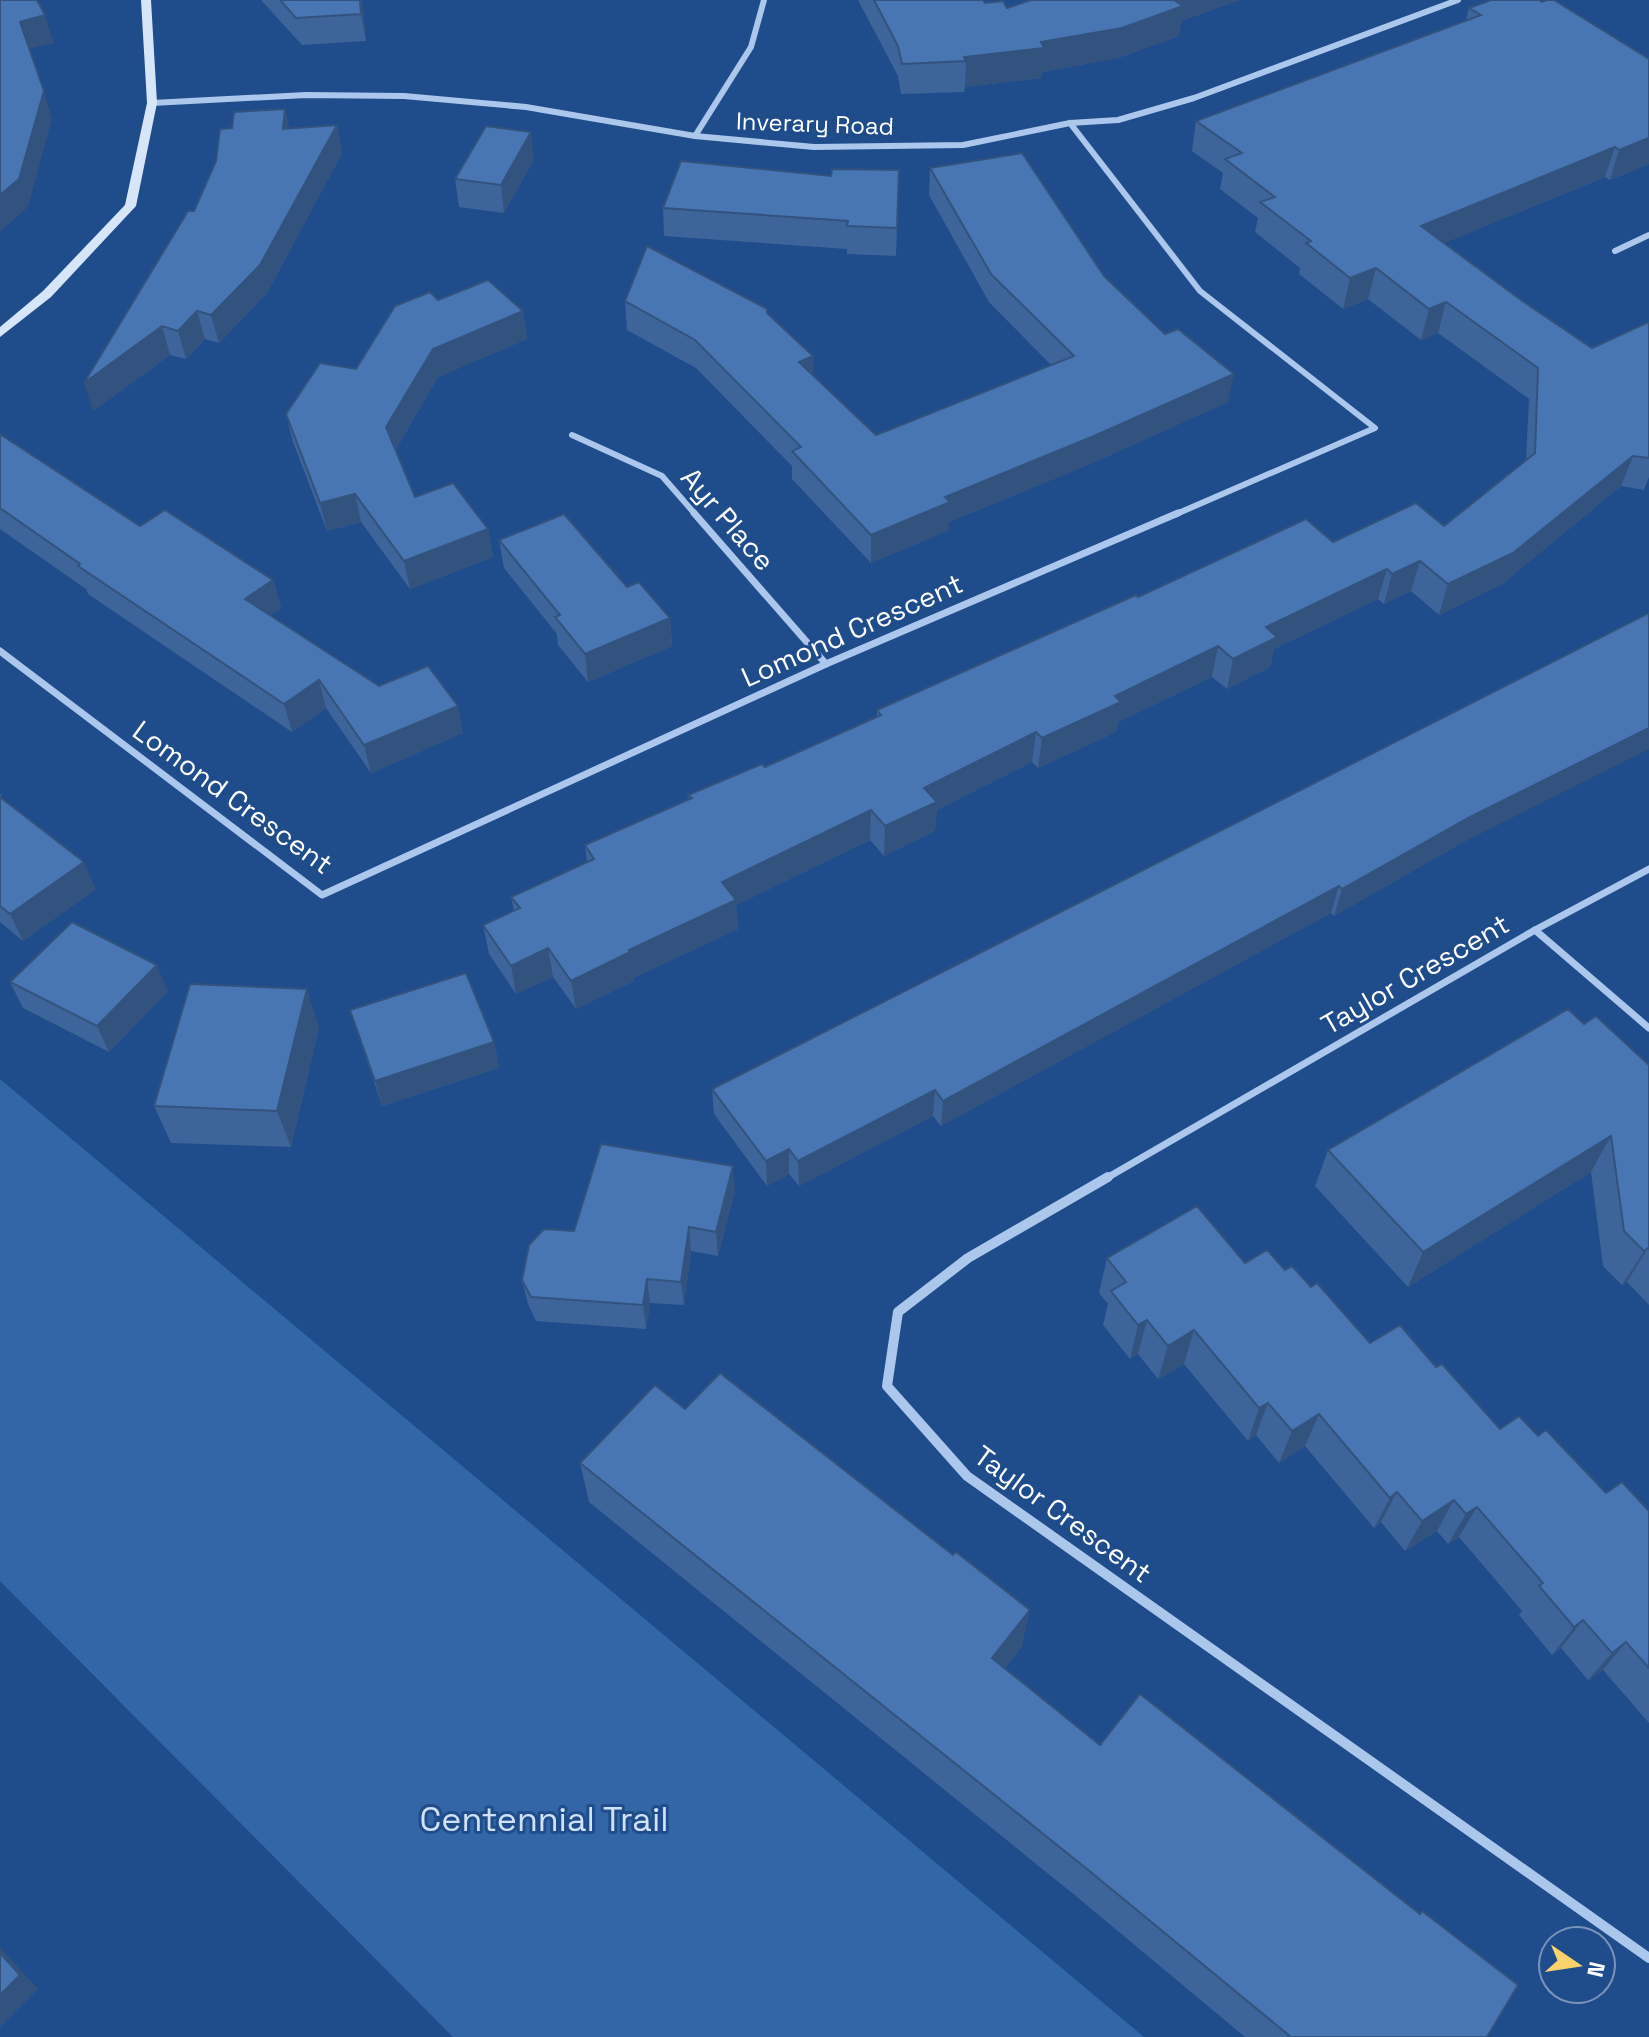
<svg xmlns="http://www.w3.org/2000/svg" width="1649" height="2037" viewBox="0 0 1649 2037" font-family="'Space Grotesk',sans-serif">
	<rect width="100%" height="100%" fill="#1f4c8a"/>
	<path fill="#3366a7" d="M 0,1079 L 1144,2037 L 453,2037 L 0,1581 Z"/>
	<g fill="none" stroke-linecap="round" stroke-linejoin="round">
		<g stroke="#abc7eb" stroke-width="6">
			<path d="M 152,103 L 306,95 L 404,96 L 526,107 L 695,136 L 814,147 L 963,145 L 1070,123 L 1118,120 L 1194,98 L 1458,0"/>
			<path d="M 1070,123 L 1200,291 L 1375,428 L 1174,515"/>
			<path d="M 695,136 L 751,47 L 764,0"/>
			<path d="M 1615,251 L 1649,235"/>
			<path d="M 572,435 L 662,476 L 696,515"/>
		</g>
		<g stroke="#abc7eb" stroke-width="7">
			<path d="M 694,513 L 826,664"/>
			<path d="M 0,651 L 322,895 L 826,664 L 1178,513"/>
			<path d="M 1535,930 L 1649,1028"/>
			<path d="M 1105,1179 L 1535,930 L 1649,869"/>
		</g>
		<path stroke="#abc7eb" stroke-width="10" d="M 1108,1177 L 968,1258 L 898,1312 L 887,1386 L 967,1476 L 1649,1958"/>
		<path fill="#d7e5f8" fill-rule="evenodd" d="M 141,0 L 151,0 L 157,103 L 136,206 L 51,297 L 0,337 L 0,327 L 43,291 L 125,205 L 147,103 Z"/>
	</g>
	<g fill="#3e6599">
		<path d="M 261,0 L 362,0 L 366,41 L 302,45 Z"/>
		<path d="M 858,0 L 983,0 L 985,3 L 1007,8 L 1031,0 L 1240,0 L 1181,21 L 1179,36 L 1118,58 L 1042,72 L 1042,78 L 965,87 L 964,92 L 901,94 L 898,76 Z"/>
		<path d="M 1469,8 L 1649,59 L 1649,164 L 1610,180 L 1605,177 L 1444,243 L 1521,300 L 1592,348 L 1649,322 L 1649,477 L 1644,490 L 1621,486 L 1502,584 L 1439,615 L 1411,591 L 1384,604 L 1378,599 L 1274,649 L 1270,667 L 1227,689 L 1212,677 L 1118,722 L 1116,732 L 1038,768 L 1032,762 L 937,810 L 935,831 L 884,856 L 870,840 L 736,905 L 738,929 L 633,978 L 634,981 L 576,1009 L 553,977 L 516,994 L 489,954 L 483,925 L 514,911 L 511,897 L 587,862 L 585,845 L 689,800 L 688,795 L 765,767 L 877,717 L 877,710 L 1138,597 L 1333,542 L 1444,526 L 1526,461 L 1529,399 L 1438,333 L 1421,340 L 1368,299 L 1343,309 L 1299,274 L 1300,268 L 1255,232 L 1258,218 L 1220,189 L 1223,173 L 1192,151 L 1196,121 L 1466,20 Z"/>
		<path d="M 285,109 L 289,129 L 337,125 L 342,153 L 267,293 L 219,343 L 205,339 L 186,359 L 170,355 L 93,411 L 194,211 L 232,128 Z"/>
		<path d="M 534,159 L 504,213 L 459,207 L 455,179 Z"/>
		<path d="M 930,168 L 1104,276 L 1228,402 L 1090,464 L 949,522 L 949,530 L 871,563 L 792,479 L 792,466 L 696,368 L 627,330 L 625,301 L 767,313 L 813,375 L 876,435 L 1051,365 L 989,302 L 929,195 Z"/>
		<path d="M 899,170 L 896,256 L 847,254 L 847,249 L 664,236 L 663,208 L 831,176 Z"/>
		<path d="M 438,300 L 523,311 L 527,339 L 438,377 L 396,449 L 415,497 L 488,529 L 493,557 L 410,589 L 361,522 L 327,531 L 293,442 L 286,414 L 356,369 Z"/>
		<path d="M 0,434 L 140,526 L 273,580 L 281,608 L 270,615 L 379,686 L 463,733 L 371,773 L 326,708 L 292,732 L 88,594 L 86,589 L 0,529 Z"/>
		<path d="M 499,540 L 627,587 L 670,618 L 672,646 L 588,682 L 558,645 L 557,634 L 504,568 Z"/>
		<path d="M 0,793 L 3,799 L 96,889 L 23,941 L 0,922 Z"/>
		<path d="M 1460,844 L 1334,916 L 1331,913 L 941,1126 L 933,1116 L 799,1186 L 789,1174 L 767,1186 L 714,1114 L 712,1089 Z"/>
		<path d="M 10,982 L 168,991 L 109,1052 L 23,1008 Z"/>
		<path d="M 350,1010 L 494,1042 L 499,1068 L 382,1106 Z"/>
		<path d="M 1584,1024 L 1649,1065 L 1649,1305 L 1627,1282 L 1622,1285 L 1603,1266 L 1591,1172 L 1408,1287 L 1315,1186 L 1328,1150 Z"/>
		<path d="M 319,1027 L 291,1147 L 171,1143 L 154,1106 Z"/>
		<path d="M 735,1191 L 718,1256 L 691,1251 L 684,1305 L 650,1303 L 646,1329 L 536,1321 L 528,1304 L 522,1280 L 574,1231 Z"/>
		<path d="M 1107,1258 L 1245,1263 L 1285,1270 L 1311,1287 L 1370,1343 L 1436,1367 L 1500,1429 L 1538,1436 L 1606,1493 L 1649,1511 L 1649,1723 L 1603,1670 L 1588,1680 L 1561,1648 L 1552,1655 L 1519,1615 L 1522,1611 L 1459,1537 L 1448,1544 L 1437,1531 L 1405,1551 L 1381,1522 L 1374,1528 L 1305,1446 L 1279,1463 L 1256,1435 L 1248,1441 L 1184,1364 L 1158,1379 L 1138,1354 L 1130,1359 L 1103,1325 L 1108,1304 L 1099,1293 Z"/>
		<path d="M 685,1409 L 1022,1646 L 1005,1668 L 1100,1745 L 1487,2037 L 1245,2037 L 1077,1897 L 589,1502 L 580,1463 Z"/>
	</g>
	<g fill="#32537d">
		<path d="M 360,0 L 362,0 L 366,41 L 361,14 Z"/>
		<path d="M 1168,0 L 1240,0 L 1181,21 L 1179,36 L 1118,58 L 1042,72 L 1042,78 L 965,87 L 966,61 L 964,57 L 1041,42 Z"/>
		<path d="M 45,15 L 54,43 L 28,49 L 20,22 Z"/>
		<path d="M 44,91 L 52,119 L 28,207 L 0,232 L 0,195 Z"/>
		<path d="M 285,109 L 291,137 L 283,129 Z"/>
		<path d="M 337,125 L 342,153 L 267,293 L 219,343 L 211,315 Z"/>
		<path d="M 531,132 L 534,159 L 504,213 L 501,185 Z"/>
		<path d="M 1649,138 L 1649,164 L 1610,180 L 1619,150 Z"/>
		<path d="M 1615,147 L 1605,177 L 1413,256 L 1421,226 Z"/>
		<path d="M 1376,268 L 1368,299 L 1343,309 L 1350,278 Z"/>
		<path d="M 1446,302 L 1438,333 L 1421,340 L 1429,309 Z"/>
		<path d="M 197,311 L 205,339 L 186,359 L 178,331 Z"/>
		<path d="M 523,311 L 527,339 L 438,377 L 392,455 L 386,427 L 433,349 Z"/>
		<path d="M 162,326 L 170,355 L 93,411 L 84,383 Z"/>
		<path d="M 813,356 L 813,384 L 799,362 Z"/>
		<path d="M 1234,374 L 1228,402 L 1090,464 L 949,522 L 949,530 L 871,563 L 871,535 L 945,497 Z"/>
		<path d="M 1633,456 L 1621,486 L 1502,584 L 1439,615 L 1448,584 Z"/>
		<path d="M 355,494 L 361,522 L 327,531 L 320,503 Z"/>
		<path d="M 488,529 L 493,557 L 410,589 L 404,561 Z"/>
		<path d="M 1420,561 L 1411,591 L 1384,604 L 1392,574 Z"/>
		<path d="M 1387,569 L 1378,599 L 1274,649 L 1270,667 L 1227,689 L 1233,659 L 1266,627 Z"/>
		<path d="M 273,580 L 281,608 L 253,627 L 245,599 Z"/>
		<path d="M 670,618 L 672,646 L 588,682 L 585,654 Z"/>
		<path d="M 1218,646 L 1212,677 L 1118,722 L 1116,732 L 1038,768 L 1042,738 L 1115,696 Z"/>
		<path d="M 319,680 L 326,708 L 292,732 L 284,704 Z"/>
		<path d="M 458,706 L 463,733 L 371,773 L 364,745 Z"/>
		<path d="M 1649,728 L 1649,749 L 1460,844 L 1334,916 L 1342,889 L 1470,817 Z"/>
		<path d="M 1036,732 L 1032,762 L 937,810 L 935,831 L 884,856 L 885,826 L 924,788 Z"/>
		<path d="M 871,810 L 870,840 L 736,905 L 738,929 L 633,978 L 634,981 L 576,1009 L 571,981 L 629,950 L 722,882 Z"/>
		<path d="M 84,862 L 96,889 L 23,941 L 10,914 Z"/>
		<path d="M 1339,886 L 1331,913 L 941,1126 L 943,1101 Z"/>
		<path d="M 548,948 L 553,977 L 516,994 L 511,966 Z"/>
		<path d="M 157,965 L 168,991 L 109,1052 L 97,1026 Z"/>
		<path d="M 307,989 L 319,1027 L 291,1147 L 277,1111 Z"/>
		<path d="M 494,1042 L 499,1068 L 382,1106 L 375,1081 Z"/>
		<path d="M 935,1090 L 933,1116 L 799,1186 L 798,1161 Z"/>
		<path d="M 1611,1136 L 1591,1172 L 1408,1287 L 1423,1252 Z"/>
		<path d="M 789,1149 L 789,1174 L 767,1186 L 766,1161 Z"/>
		<path d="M 733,1166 L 735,1191 L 718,1256 L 716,1232 Z"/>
		<path d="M 689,1227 L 691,1251 L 684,1305 L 681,1282 Z"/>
		<path d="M 1648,1248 L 1627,1282 L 1622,1285 L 1644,1251 Z"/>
		<path d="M 647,1279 L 650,1303 L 646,1329 L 643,1305 Z"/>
		<path d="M 1147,1320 L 1138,1354 L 1130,1359 L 1138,1325 Z"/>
		<path d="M 1194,1330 L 1184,1364 L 1158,1379 L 1168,1346 Z"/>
		<path d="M 1268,1403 L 1256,1435 L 1248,1441 L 1259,1408 Z"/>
		<path d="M 1319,1414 L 1305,1446 L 1279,1463 L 1292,1431 Z"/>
		<path d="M 1397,1492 L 1381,1522 L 1374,1528 L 1390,1498 Z"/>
		<path d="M 1454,1500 L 1437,1531 L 1405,1551 L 1422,1521 Z"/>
		<path d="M 1477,1507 L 1459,1537 L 1448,1544 L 1466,1514 Z"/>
		<path d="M 1030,1610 L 1022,1646 L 986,1692 L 992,1658 Z"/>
		<path d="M 1583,1620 L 1561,1648 L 1552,1655 L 1574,1627 Z"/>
		<path d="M 1626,1642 L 1603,1670 L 1588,1680 L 1612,1653 Z"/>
		<path d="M 0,1947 L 38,1989 L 0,2027 Z"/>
	</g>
	<g fill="#4876b2" stroke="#32537d" stroke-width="2">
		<path d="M 0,0 L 37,0 L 45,15 L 20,22 L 44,91 L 19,179 L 0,195 Z"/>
		<path d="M 280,0 L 360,0 L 361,14 L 296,18 Z"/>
		<path d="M 874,0 L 983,0 L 985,3 L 1003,1 L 1007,8 L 1031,0 L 1174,0 L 1183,6 L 1122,28 L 1041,42 L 1044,48 L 964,57 L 966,61 L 902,64 L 898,46 Z"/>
		<path d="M 1491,0 L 1539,0 L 1542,2 L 1547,0 L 1554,0 L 1649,59 L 1649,138 L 1619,150 L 1615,147 L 1421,226 L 1521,300 L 1592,348 L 1649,322 L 1649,458 L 1633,456 L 1513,553 L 1448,584 L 1420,561 L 1392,574 L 1387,569 L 1266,627 L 1277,637 L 1233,659 L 1218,646 L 1115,696 L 1121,702 L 1042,738 L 1036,732 L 924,788 L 937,802 L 885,826 L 871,810 L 722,882 L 736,900 L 629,950 L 630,952 L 571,981 L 548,948 L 511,966 L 483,925 L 520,908 L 511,897 L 594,859 L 585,845 L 692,798 L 688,795 L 762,764 L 765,767 L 881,715 L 877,710 L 1136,595 L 1138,597 L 1306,519 L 1333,542 L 1416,503 L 1444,526 L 1535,453 L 1538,368 L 1446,302 L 1429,309 L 1376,268 L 1350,278 L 1306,243 L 1311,241 L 1260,202 L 1275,197 L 1225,159 L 1242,153 L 1196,121 L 1481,15 L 1469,8 Z"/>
		<path d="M 285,109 L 283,129 L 337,125 L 260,265 L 211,315 L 197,311 L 178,331 L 162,326 L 84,383 L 188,211 L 194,211 L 216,161 L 220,129 L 232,128 L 234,112 Z"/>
		<path d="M 486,126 L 531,132 L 501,185 L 455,179 Z"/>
		<path d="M 1022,153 L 1104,276 L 1165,334 L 1178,329 L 1234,374 L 1094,436 L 945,497 L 950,502 L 871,535 L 792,451 L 801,447 L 695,340 L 625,301 L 647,246 L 767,309 L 767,313 L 813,356 L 799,362 L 876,435 L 1074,356 L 991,274 L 930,168 Z"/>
		<path d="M 681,161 L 831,176 L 832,169 L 899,170 L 897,228 L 847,226 L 848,221 L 663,208 Z"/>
		<path d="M 488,280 L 523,311 L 433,349 L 386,427 L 415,497 L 453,483 L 488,529 L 404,561 L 355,494 L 320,503 L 286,414 L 320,363 L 356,369 L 395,306 L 430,292 L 438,300 Z"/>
		<path d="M 0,434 L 140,526 L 165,510 L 273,580 L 245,599 L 379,686 L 428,666 L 458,706 L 364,745 L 319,680 L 284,704 L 78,566 L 80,564 L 0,508 Z"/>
		<path d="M 564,514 L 627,587 L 639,582 L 670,618 L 585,654 L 555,617 L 560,615 L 499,540 Z"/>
		<path d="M 1649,613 L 1649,728 L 1470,817 L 1342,889 L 1339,886 L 943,1101 L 935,1090 L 798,1161 L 789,1149 L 766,1161 L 712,1089 Z"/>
		<path d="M 0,797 L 84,862 L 10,914 L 0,906 Z"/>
		<path d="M 72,922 L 157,965 L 97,1026 L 10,982 Z"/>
		<path d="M 466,973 L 494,1042 L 375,1081 L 350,1010 Z"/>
		<path d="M 190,984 L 307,989 L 277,1111 L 154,1106 Z"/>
		<path d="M 1568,1009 L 1584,1024 L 1596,1016 L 1649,1065 L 1649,1249 L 1648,1248 L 1644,1251 L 1624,1231 L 1611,1136 L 1423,1252 L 1328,1150 Z"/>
		<path d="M 601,1144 L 733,1166 L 716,1232 L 689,1227 L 681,1282 L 647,1279 L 643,1305 L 531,1297 L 522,1280 L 529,1245 L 544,1229 L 574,1231 Z"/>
		<path d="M 1197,1206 L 1245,1263 L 1267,1250 L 1285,1270 L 1292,1266 L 1311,1287 L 1317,1283 L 1370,1343 L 1400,1325 L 1436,1367 L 1442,1364 L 1500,1429 L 1519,1416 L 1538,1436 L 1546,1430 L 1606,1493 L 1622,1482 L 1649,1511 L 1649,1668 L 1626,1642 L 1612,1653 L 1583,1620 L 1574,1627 L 1539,1586 L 1543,1583 L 1477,1507 L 1466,1514 L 1454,1500 L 1422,1521 L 1397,1492 L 1390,1498 L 1319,1414 L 1292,1431 L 1268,1403 L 1259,1408 L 1194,1330 L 1168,1346 L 1147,1320 L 1138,1325 L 1111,1291 L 1126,1282 L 1107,1258 Z"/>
		<path d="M 720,1373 L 953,1555 L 956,1552 L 1030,1610 L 992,1658 L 1100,1745 L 1140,1694 L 1420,1914 L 1422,1911 L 1518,1985 L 1487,2037 L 1291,2037 L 1087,1869 L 580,1463 L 655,1385 L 685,1409 Z"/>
		<path d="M 0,1953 L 20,1975 L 0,1995 Z"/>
	</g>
	<g text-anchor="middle" stroke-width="6" stroke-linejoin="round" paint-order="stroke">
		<g font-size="24" fill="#fff" stroke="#1f4c8a">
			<text transform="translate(815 124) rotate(2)" y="8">Inverary Road</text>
		</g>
		<g font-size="28" fill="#fff" stroke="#1f4c8a">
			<text transform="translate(728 519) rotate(49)" y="10">Ayr Place</text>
			<text transform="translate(852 630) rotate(-24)" y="10">Lomond Crescent</text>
			<text transform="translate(233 797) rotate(36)" y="10">Lomond Crescent</text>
			<text transform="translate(1415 974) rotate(-30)" y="10">Taylor Crescent</text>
			<text transform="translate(1063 1514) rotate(36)" y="10">Taylor Crescent</text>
		</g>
		<g font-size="34" fill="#d0e2f8" stroke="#1f4c8a">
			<text x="544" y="1831">Centennial Trail</text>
		</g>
	</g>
	<g transform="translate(1577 1965) rotate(103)"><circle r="38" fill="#1f4c8a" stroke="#7994b9" stroke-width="2"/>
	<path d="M0-6L14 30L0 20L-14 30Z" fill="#f9d26b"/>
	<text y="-12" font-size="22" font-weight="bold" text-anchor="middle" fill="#ffffff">N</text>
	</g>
</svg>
